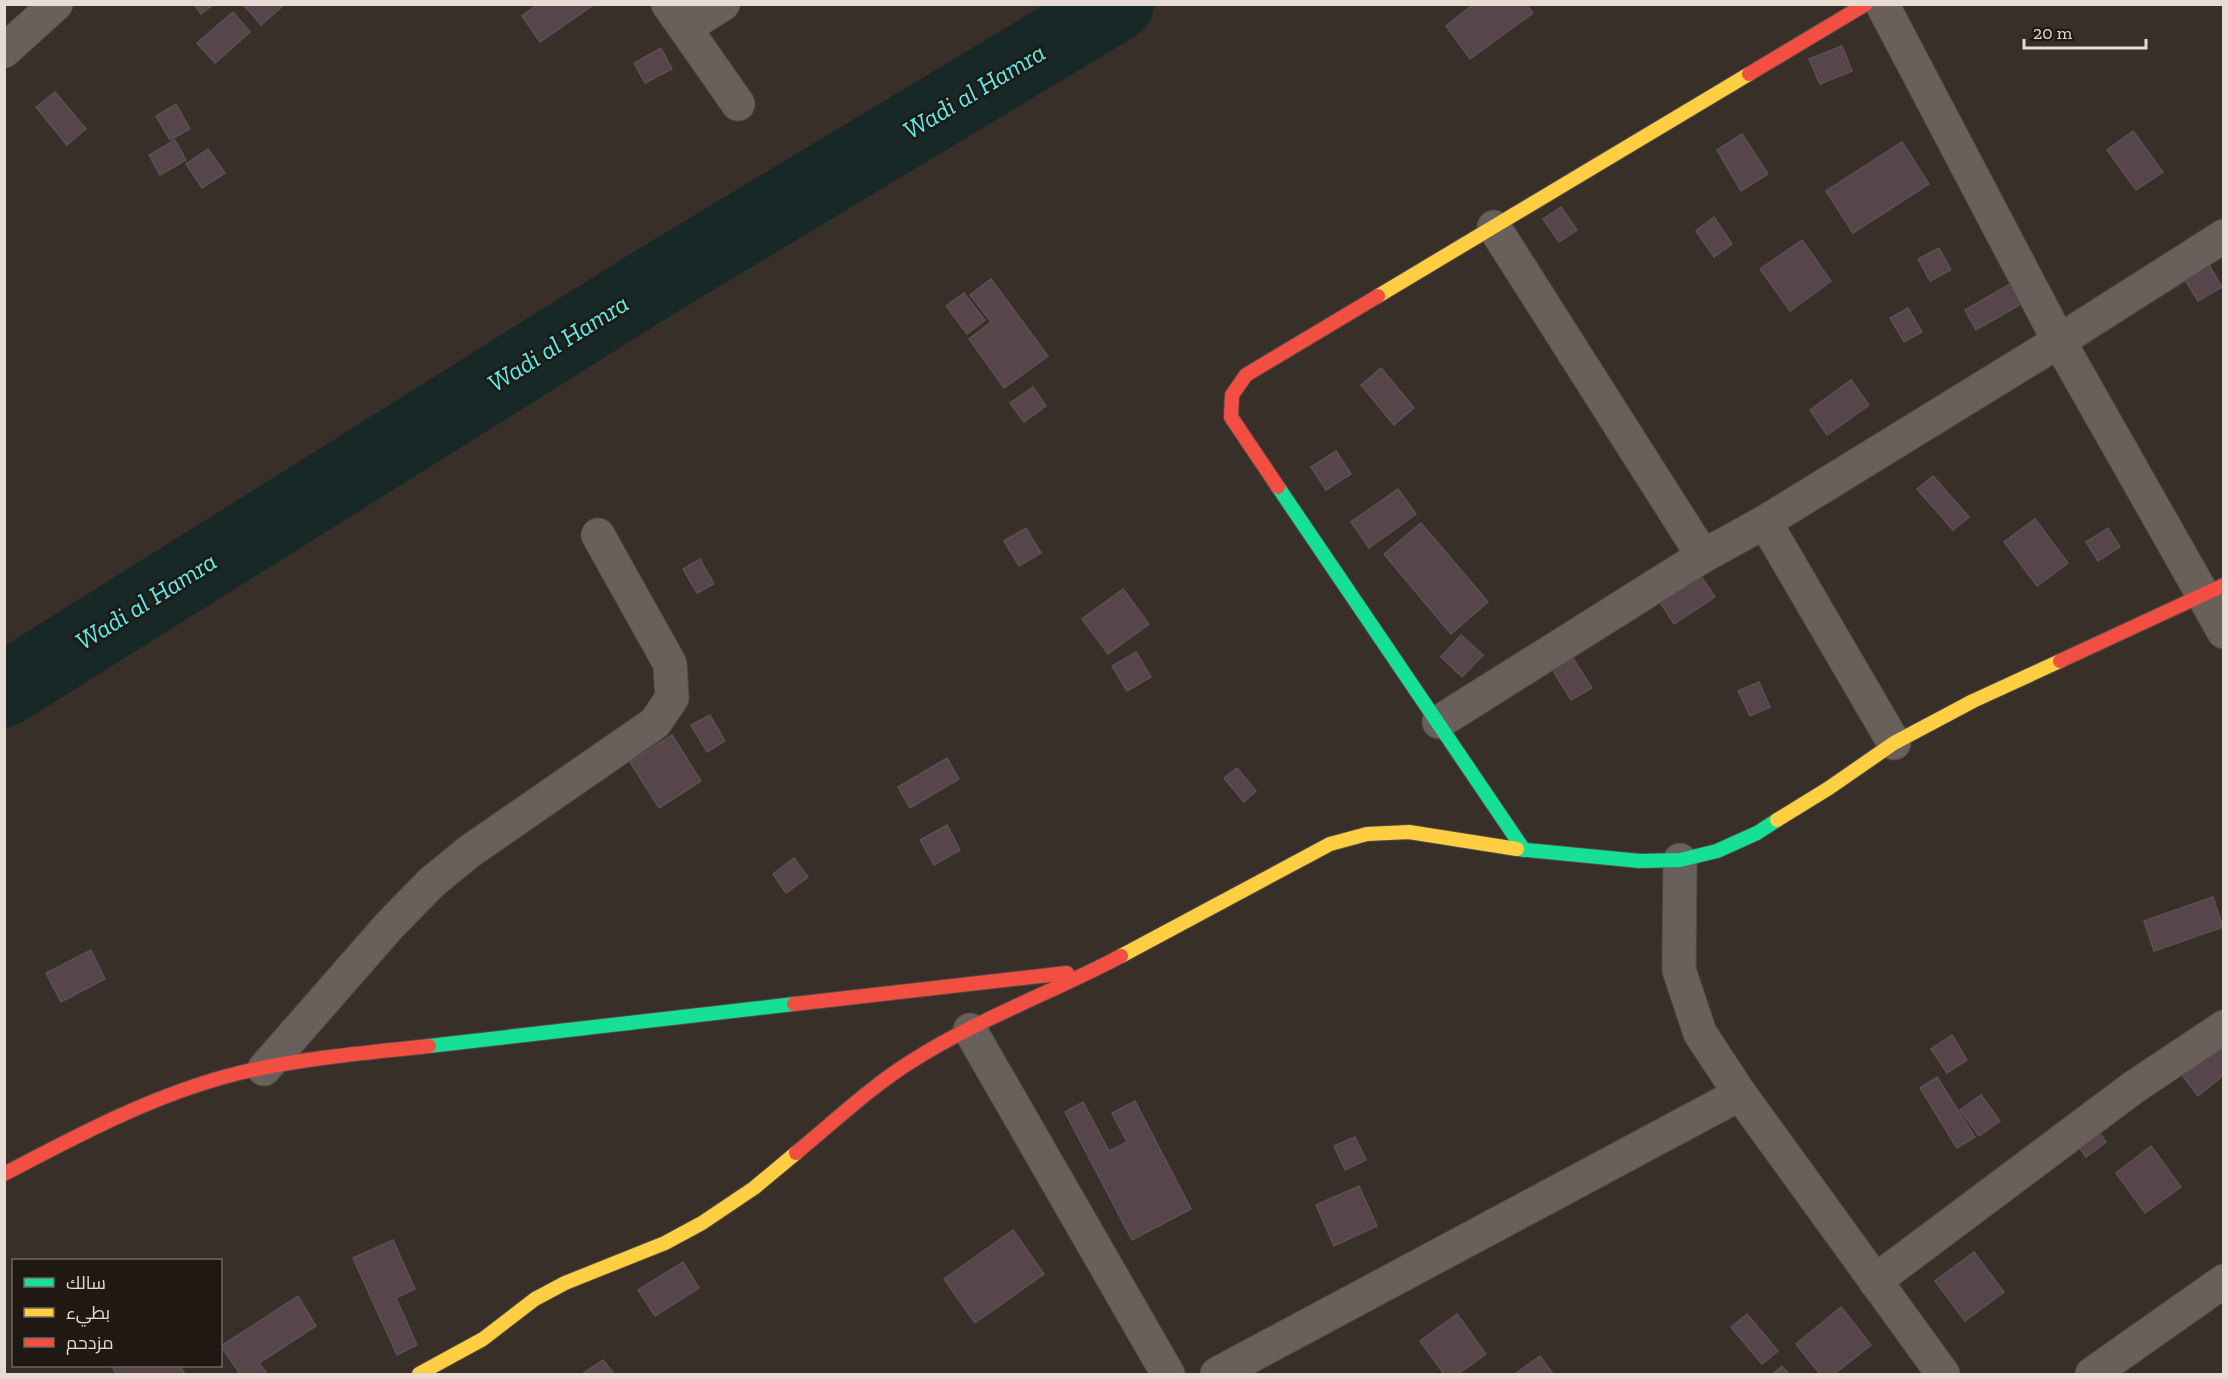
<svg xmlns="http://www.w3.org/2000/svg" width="2228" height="1379" viewBox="0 0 2228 1379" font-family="'Zilla Slab',Cairo,serif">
	<rect width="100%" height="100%" fill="#392f29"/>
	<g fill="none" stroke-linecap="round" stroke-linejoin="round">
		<path stroke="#172827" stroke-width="74" d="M 4,690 L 660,279 L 1117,4"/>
	</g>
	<g fill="#57454b" stroke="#5a5252" stroke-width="1.5">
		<path d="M 194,4 L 214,4 L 201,14 Z"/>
		<path d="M 243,4 L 285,4 L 261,25 Z"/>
		<path d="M 538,4 L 593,4 L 593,5 L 540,42 L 522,16 Z"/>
		<path d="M 1474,4 L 1526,4 L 1533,13 L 1470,59 L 1446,26 Z"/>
		<path d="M 233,12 L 250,32 L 215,63 L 197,43 Z"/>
		<path d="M 1842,46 L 1852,71 L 1820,84 L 1809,59 Z"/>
		<path d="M 661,48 L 672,69 L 645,83 L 634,63 Z"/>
		<path d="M 55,92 L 86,129 L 67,145 L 36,107 Z"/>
		<path d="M 176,104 L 190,129 L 170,140 L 156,116 Z"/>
		<path d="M 2133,131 L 2163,172 L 2136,190 L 2107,150 Z"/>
		<path d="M 1742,134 L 1768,174 L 1741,191 L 1717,150 Z"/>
		<path d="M 175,140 L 186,160 L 160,175 L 149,155 Z"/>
		<path d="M 1902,142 L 1929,184 L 1853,233 L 1826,191 Z"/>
		<path d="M 208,149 L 225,173 L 202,188 L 186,164 Z"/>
		<path d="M 1561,207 L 1577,230 L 1559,242 L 1543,219 Z"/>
		<path d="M 1714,217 L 1732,244 L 1714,257 L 1696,231 Z"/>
		<path d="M 1802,240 L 1831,281 L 1790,311 L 1760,269 Z"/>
		<path d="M 1939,248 L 1951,270 L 1930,281 L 1918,259 Z"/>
		<path d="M 2209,265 L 2222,287 L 2198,301 L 2185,280 Z"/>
		<path d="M 991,279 L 1048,356 L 1004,388 L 969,339 L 991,322 L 970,295 Z"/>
		<path d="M 2010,284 L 2021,304 L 1976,330 L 1965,310 Z"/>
		<path d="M 964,293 L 985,320 L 967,334 L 946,306 Z"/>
		<path d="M 1908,308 L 1922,332 L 1904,342 L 1890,318 Z"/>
		<path d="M 1381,368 L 1414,408 L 1394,425 L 1361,385 Z"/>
		<path d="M 1851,380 L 1869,405 L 1827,435 L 1810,410 Z"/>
		<path d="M 1033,387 L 1046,406 L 1024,422 L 1010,403 Z"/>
		<path d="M 1336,451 L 1351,474 L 1326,490 L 1311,467 Z"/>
		<path d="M 1933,476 L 1969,517 L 1953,530 L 1917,489 Z"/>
		<path d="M 1398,489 L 1416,514 L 1369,548 L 1351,522 Z"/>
		<path d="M 2035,519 L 2068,563 L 2037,586 L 2004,542 Z"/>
		<path d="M 1421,523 L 1488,602 L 1451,634 L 1384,554 Z"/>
		<path d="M 1026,528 L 1041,553 L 1019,566 L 1004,541 Z"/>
		<path d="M 2108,528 L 2120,547 L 2098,561 L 2086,542 Z"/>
		<path d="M 700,559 L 714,584 L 697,593 L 683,569 Z"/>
		<path d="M 1699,573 L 1715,597 L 1674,624 L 1658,599 Z"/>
		<path d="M 1123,589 L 1149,624 L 1108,654 L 1082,619 Z"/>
		<path d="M 1461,635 L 1483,655 L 1462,677 L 1441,657 Z"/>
		<path d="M 1136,652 L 1151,677 L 1127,691 L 1112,666 Z"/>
		<path d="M 1569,652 L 1592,688 L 1571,700 L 1549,664 Z"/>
		<path d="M 1759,682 L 1770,707 L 1750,716 L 1738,691 Z"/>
		<path d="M 710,715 L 725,741 L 707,752 L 691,725 Z"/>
		<path d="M 672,735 L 701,781 L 659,808 L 630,762 Z"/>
		<path d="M 947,758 L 959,779 L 910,808 L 898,787 Z"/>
		<path d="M 1237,768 L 1256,791 L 1244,802 L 1224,778 Z"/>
		<path d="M 947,825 L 960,850 L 934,865 L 920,840 Z"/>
		<path d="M 794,858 L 808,877 L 786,893 L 773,874 Z"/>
		<path d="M 2213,897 L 2223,927 L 2154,951 L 2144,921 Z"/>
		<path d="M 91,950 L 105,979 L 61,1002 L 46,973 Z"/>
		<path d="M 1952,1035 L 1967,1060 L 1947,1073 L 1931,1049 Z"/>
		<path d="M 2224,1042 L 2224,1075 L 2198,1096 L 2182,1075 Z"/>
		<path d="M 1937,1077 L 1975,1137 L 1957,1148 L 1920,1088 Z"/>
		<path d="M 1981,1095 L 2000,1121 L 1979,1136 L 1960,1110 Z"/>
		<path d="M 1135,1101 L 1191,1209 L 1132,1240 L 1065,1112 L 1083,1102 L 1109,1151 L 1127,1142 L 1112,1113 Z"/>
		<path d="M 2089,1119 L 2106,1142 L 2086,1157 L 2069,1133 Z"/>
		<path d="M 1355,1137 L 1366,1160 L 1345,1170 L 1334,1146 Z"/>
		<path d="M 2151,1146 L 2181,1187 L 2145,1213 L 2116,1173 Z"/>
		<path d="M 1359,1186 L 1377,1226 L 1334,1246 L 1316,1205 Z"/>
		<path d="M 1013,1230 L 1044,1274 L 975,1323 L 944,1279 Z"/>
		<path d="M 393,1240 L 415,1289 L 396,1298 L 417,1345 L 397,1355 L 353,1258 Z"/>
		<path d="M 1974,1252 L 2004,1292 L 1965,1321 L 1935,1281 Z"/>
		<path d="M 683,1262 L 699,1288 L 655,1316 L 638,1290 Z"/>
		<path d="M 298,1296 L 316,1326 L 259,1363 L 267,1374 L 240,1374 L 221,1346 Z"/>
		<path d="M 1841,1307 L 1871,1345 L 1834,1374 L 1820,1374 L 1796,1344 Z"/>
		<path d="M 1457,1314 L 1486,1354 L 1458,1374 L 1444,1374 L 1420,1341 Z"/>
		<path d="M 1747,1314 L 1778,1351 L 1762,1364 L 1731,1327 Z"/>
		<path d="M 1540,1356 L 1553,1374 L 1515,1374 Z"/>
		<path d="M 603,1360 L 614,1374 L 582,1374 Z"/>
		<path d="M 112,1366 L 180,1366 L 185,1374 L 116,1374 Z"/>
		<path d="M 1782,1366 L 1789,1374 L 1773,1374 Z"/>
	</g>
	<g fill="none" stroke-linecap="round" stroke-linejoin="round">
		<g stroke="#544b45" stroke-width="35">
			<g id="street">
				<path d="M 668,4 L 738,104"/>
				<path d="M 1882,4 L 2059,341 L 2224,632"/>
				<path d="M 685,28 L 723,4"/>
				<path d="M 4,51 L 56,4"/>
				<path d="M 1494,227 L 1703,556"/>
				<path d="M 1765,522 L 1894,743"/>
				<path d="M 1439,722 L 1703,556 L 1765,522 L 2059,341 L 2224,236"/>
				<path d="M 1680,860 L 1679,970 L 1700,1033 L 1740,1094 L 1943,1374"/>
				<path d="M 970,1030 L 1168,1374"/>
				<path d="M 264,1069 L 389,926 L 432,882 L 470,851 L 655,723 L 672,698 L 670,664 L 598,535"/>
				<path d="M 1875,1281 L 2134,1087 L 2224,1027"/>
				<path d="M 1217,1374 L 1740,1094"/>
				<path d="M 2092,1374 L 2224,1281"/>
			</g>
		</g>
		<g stroke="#544b45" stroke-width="16">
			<g id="fast">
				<path d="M 1278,487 L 1524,850"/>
				<path d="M 1517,849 L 1640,861 L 1680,860 L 1717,851 L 1757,833 L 1777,820"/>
				<path d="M 429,1046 L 794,1004"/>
			</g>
		</g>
		<g stroke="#544b45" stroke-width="16">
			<g id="slow">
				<path d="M 1378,296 L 1749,74"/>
				<path d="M 1777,820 L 1829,788 L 1894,743 L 1973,701 L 2060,661"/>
				<path d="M 1121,956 L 1330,844 L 1367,834 L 1409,832 L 1517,849"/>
				<path d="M 419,1374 L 483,1339 L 535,1299 L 565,1283 L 665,1243 L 702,1223 L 754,1188 L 796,1153"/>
			</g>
		</g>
		<g stroke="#544b45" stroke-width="16">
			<g id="jam">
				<path d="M 1749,74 L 1866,4"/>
				<path d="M 1278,487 L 1231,417 L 1232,395 L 1246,375 L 1378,296"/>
				<path d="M 2060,661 L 2224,585"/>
				<path d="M 794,1004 L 1067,973"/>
				<path d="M 796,1153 C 834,1122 870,1087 912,1061 C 976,1020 1053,992 1121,956"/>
				<path d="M 4,1174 C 78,1135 157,1093 239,1073 C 301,1058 366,1053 429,1046"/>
			</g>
		</g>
		<use href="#street" stroke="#69605c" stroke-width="33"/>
		<use href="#fast" stroke="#16e098" stroke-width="14"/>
		<use href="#slow" stroke="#ffcf43" stroke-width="14"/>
		<use href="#jam" stroke="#f24e42" stroke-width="14"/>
	</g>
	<g text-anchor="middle" stroke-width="5" stroke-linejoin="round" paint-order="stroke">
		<g font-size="26" font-style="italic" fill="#5ceeee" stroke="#201813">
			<text transform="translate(974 91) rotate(-31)" y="9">Wadi al Hamra</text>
			<text transform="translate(558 343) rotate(-32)" y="9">Wadi al Hamra</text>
			<text transform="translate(146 601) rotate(-32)" y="9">Wadi al Hamra</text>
		</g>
	</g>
	<rect width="2228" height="1379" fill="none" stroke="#e7dbd4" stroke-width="12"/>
	<rect x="12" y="1259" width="210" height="108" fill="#201813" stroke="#706660" stroke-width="1.5"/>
	<rect x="24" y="1278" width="30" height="9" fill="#16e098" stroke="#706660" stroke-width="1.5"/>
	<text x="66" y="1289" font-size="18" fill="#e7dbd4">سالك</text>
	<rect x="24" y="1308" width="30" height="9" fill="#ffcf43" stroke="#706660" stroke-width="1.5"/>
	<text x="66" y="1319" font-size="18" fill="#e7dbd4">بطيء</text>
	<rect x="24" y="1338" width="30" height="9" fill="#f24e42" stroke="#706660" stroke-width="1.5"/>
	<text x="66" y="1349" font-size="18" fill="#e7dbd4">مزدحم</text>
	<path d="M2024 39v9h122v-9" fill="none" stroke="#e7dbd4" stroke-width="3"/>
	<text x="2033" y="39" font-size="18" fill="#e7dbd4" stroke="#201813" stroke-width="4.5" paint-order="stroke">20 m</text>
</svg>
